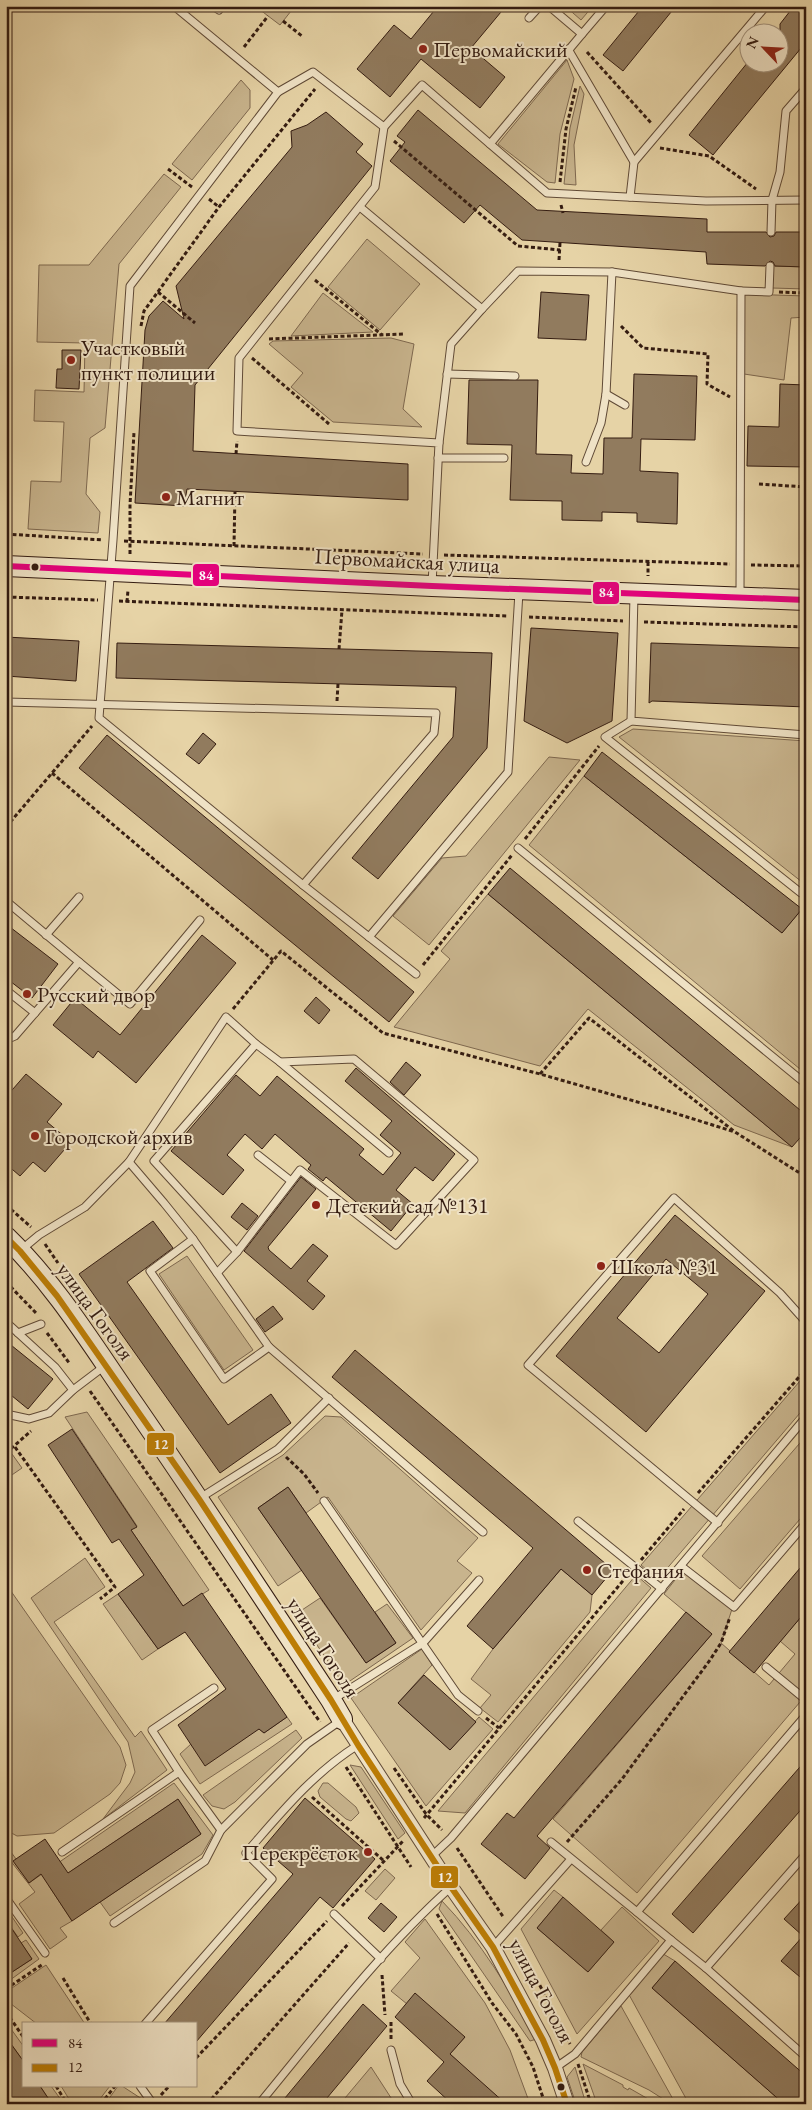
<svg xmlns="http://www.w3.org/2000/svg" width="812" height="2110" viewBox="0 0 812 2110" font-family="'EB Garamond',serif">
	<rect width="100%" height="100%" fill="#e6d3a6"/>
	<filter id="stains"><feTurbulence type="fractalNoise" baseFrequency=".004" numOctaves="4"/><feColorMatrix values="0 0 0 0 .2 0 0 0 0 .09 0 0 0 0 .02 0 0 0 .5 -.17"/></filter>
	<radialGradient id="worn" r=".72"><stop offset=".6" stop-color="#630" stop-opacity="0"/><stop offset="1" stop-color="#630" stop-opacity=".3"/></radialGradient>
	<g fill="#c8b48d" stroke="#7e684f">
		<path d="M 255,6 L 295,6 L 280,25 Z"/>
		<path d="M 565,6 L 593,6 L 581,20 Z"/>
		<path d="M 567,60 L 574,79 L 560,134 L 555,183 L 547,182 L 498,144 Z"/>
		<path d="M 241,80 L 250,90 L 250,108 L 192,180 L 172,164 Z"/>
		<path d="M 580,86 L 584,94 L 574,145 L 576,185 L 564,184 L 570,128 Z"/>
		<path d="M 164,174 L 181,187 L 119,264 L 105,428 L 90,438 L 86,494 L 100,512 L 98,533 L 28,529 L 31,481 L 61,482 L 64,422 L 34,421 L 35,390 L 84,392 L 85,343 L 37,342 L 39,265 L 89,265 Z"/>
		<path d="M 367,239 L 420,284 L 380,330 L 328,287 Z"/>
		<path d="M 773,266 L 806,267 L 806,289 L 772,288 Z"/>
		<path d="M 323,293 L 373,332 L 291,336 Z"/>
		<path d="M 744,294 L 806,296 L 806,317 L 791,318 L 784,380 L 744,374 Z"/>
		<path d="M 6,321 L 11,322 L 8,528 L 6,528 Z"/>
		<path d="M 391,338 L 414,344 L 403,409 L 422,427 L 333,422 L 291,387 L 303,373 L 269,344 L 273,341 Z"/>
		<path d="M 633,729 L 806,741 L 806,878 L 802,882 L 619,737 Z"/>
		<path d="M 549,757 L 580,760 L 429,945 L 393,916 L 442,858 L 466,856 Z"/>
		<path d="M 584,776 L 782,933 L 806,904 L 806,1074 L 529,845 Z"/>
		<path d="M 488,894 L 792,1147 L 734,1125 L 588,1009 L 540,1066 L 394,1027 L 450,959 L 441,951 Z"/>
		<path d="M 187,1256 L 253,1350 L 224,1370 L 159,1274 Z"/>
		<path d="M 806,1374 L 806,1406 L 658,1579 L 641,1565 Z"/>
		<path d="M 87,1412 L 209,1590 L 183,1606 L 131,1530 L 137,1526 L 65,1417 Z"/>
		<path d="M 325,1416 L 341,1417 L 478,1538 L 457,1561 L 472,1573 L 421,1630 L 328,1497 L 306,1513 L 288,1487 L 258,1508 L 302,1570 L 278,1586 L 218,1497 L 283,1455 Z"/>
		<path d="M 806,1436 L 806,1512 L 740,1589 L 702,1556 Z"/>
		<path d="M 12,1454 L 22,1468 L 6,1479 L 6,1458 Z"/>
		<path d="M 85,1558 L 105,1587 L 54,1622 L 135,1737 L 141,1731 L 167,1770 L 103,1819 L 130,1783 L 135,1772 L 128,1742 L 31,1598 Z"/>
		<path d="M 561,1569 L 592,1595 L 590,1612 L 498,1722 L 480,1708 L 491,1695 L 471,1679 L 493,1649 Z"/>
		<path d="M 682,1571 L 732,1609 L 721,1643 L 769,1685 L 795,1654 L 780,1641 L 806,1611 L 806,1695 L 637,1893 L 553,1819 L 712,1634 L 664,1594 Z"/>
		<path d="M 636,1575 L 651,1588 L 465,1813 L 438,1811 Z"/>
		<path d="M 6,1584 L 120,1747 L 126,1765 L 120,1783 L 110,1794 L 54,1833 L 17,1836 L 6,1830 Z"/>
		<path d="M 118,1594 L 158,1649 L 142,1660 L 103,1604 Z"/>
		<path d="M 320,1598 L 366,1663 L 396,1643 L 375,1612 L 387,1604 L 413,1638 L 344,1685 L 296,1614 Z"/>
		<path d="M 422,1649 L 432,1665 L 398,1703 L 450,1750 L 479,1717 L 493,1729 L 426,1806 L 351,1698 Z"/>
		<path d="M 287,1717 L 292,1724 L 200,1784 L 180,1754 L 191,1744 L 259,1729 L 264,1733 Z"/>
		<path d="M 296,1730 L 302,1738 L 235,1802 L 224,1809 L 212,1806 L 203,1795 Z"/>
		<path d="M 350,1765 L 361,1767 L 405,1833 L 398,1839 Z"/>
		<path d="M 174,1783 L 213,1835 L 202,1854 L 110,1916 L 100,1902 L 201,1834 L 178,1799 L 49,1886 L 72,1921 L 60,1928 L 67,1937 L 50,1949 L 19,1904 L 35,1892 L 6,1855 L 6,1845 L 16,1859 L 14,1861 L 29,1883 Z"/>
		<path d="M 323,1783 L 328,1783 L 356,1807 L 359,1813 L 351,1821 L 346,1819 L 320,1797 L 318,1791 Z"/>
		<path d="M 385,1869 L 395,1878 L 376,1900 L 365,1891 Z"/>
		<path d="M 554,1890 L 563,1897 L 537,1928 L 588,1972 L 614,1942 L 601,1930 L 622,1907 L 659,1941 L 577,2034 L 521,1929 Z"/>
		<path d="M 442,1901 C 481,1941 510,1991 537,2039 L 530,2041 L 439,1909 Z"/>
		<path d="M 6,1908 L 23,1933 L 18,1937 L 6,1920 Z"/>
		<path d="M 425,1919 L 485,2003 L 510,2050 L 530,2104 L 504,2104 L 450,2054 L 465,2037 L 407,2004 L 391,1991 L 420,1958 L 405,1942 Z"/>
		<path d="M 26,1940 L 39,1959 L 6,1983 L 6,1976 L 32,1959 L 21,1943 Z"/>
		<path d="M 660,1952 L 675,1961 L 652,1988 L 784,2104 L 689,2104 L 627,1991 Z"/>
		<path d="M 46,1965 L 85,2024 L 37,2024 L 6,2000 L 6,1992 Z"/>
		<path d="M 621,2006 L 674,2101 L 671,2104 L 649,2090 L 581,2057 L 582,2052 Z"/>
		<path d="M 6,2022 L 24,2047 L 24,2062 L 6,2037 Z"/>
		<path d="M 583,2064 L 623,2085 L 623,2087 L 628,2090 L 629,2088 L 657,2104 L 597,2104 Z"/>
		<path d="M 371,2067 L 395,2104 L 340,2104 Z"/>
		<path d="M 575,2067 L 586,2104 L 576,2104 L 567,2077 Z"/>
		<path d="M 40,2086 L 51,2086 L 64,2104 L 52,2104 Z"/>
		<path d="M 61,2086 L 110,2086 L 96,2104 L 72,2104 Z"/>
		<path d="M 118,2086 L 122,2086 L 145,2101 L 138,2104 L 105,2104 Z"/>
	</g>
	<g fill="#917b5e" stroke="#341c11" fill-rule="evenodd">
		<path d="M 438,6 L 506,6 L 471,48 L 505,77 L 480,108 L 421,59 L 390,97 L 357,69 L 394,25 L 411,39 Z"/>
		<path d="M 643,6 L 676,6 L 623,71 L 603,55 Z"/>
		<path d="M 794,6 L 806,6 L 806,42 L 713,155 L 689,135 L 748,62 L 780,62 L 780,24 Z"/>
		<path d="M 418,110 L 537,210 L 707,219 L 707,232 L 766,232 L 770,237 L 774,236 L 776,232 L 806,232 L 806,267 L 775,266 L 773,262 L 770,261 L 765,266 L 707,264 L 706,252 L 522,240 L 480,205 L 464,223 L 390,161 L 405,142 L 397,136 Z"/>
		<path d="M 326,112 L 363,144 L 356,152 L 372,166 L 195,385 L 193,451 L 408,464 L 408,500 L 187,489 L 184,506 L 135,503 L 145,330 L 149,316 L 163,301 L 184,319 L 176,286 L 292,147 L 291,131 L 307,125 Z"/>
		<path d="M 541,292 L 589,295 L 586,340 L 538,338 Z"/>
		<path d="M 62,350 L 81,350 L 79,389 L 56,388 L 57,369 L 62,369 Z"/>
		<path d="M 634,374 L 697,376 L 695,440 L 641,439 L 640,471 L 678,473 L 677,524 L 637,522 L 637,513 L 602,512 L 602,521 L 562,520 L 562,501 L 510,500 L 512,445 L 467,444 L 469,380 L 538,380 L 536,454 L 572,455 L 571,473 L 603,474 L 604,438 L 632,438 Z"/>
		<path d="M 780,384 L 806,385 L 806,467 L 747,466 L 748,426 L 779,427 Z"/>
		<path d="M 531,628 L 618,633 L 612,721 L 567,743 L 524,721 Z"/>
		<path d="M 6,637 L 79,641 L 76,681 L 6,676 Z"/>
		<path d="M 117,643 L 492,653 L 487,748 L 378,879 L 352,858 L 453,737 L 456,687 L 116,678 Z"/>
		<path d="M 651,643 L 805,648 L 806,707 L 652,701 L 649,703 Z"/>
		<path d="M 203,733 L 216,744 L 199,764 L 186,754 Z"/>
		<path d="M 107,735 L 414,992 L 389,1022 L 79,768 Z"/>
		<path d="M 602,752 L 802,909 L 782,933 L 584,776 Z"/>
		<path d="M 510,868 L 806,1115 L 806,1131 L 792,1147 L 488,894 Z"/>
		<path d="M 6,924 L 58,964 L 32,998 L 6,978 Z"/>
		<path d="M 202,935 L 236,963 L 136,1083 L 98,1051 L 93,1058 L 53,1025 L 75,998 L 120,1035 Z"/>
		<path d="M 316,997 L 330,1010 L 319,1024 L 304,1011 Z"/>
		<path d="M 406,1062 L 421,1075 L 404,1095 L 390,1082 Z"/>
		<path d="M 356,1068 L 455,1154 L 433,1181 L 415,1167 L 396,1190 L 413,1204 L 391,1231 L 326,1177 L 323,1181 L 308,1169 L 311,1165 L 275,1134 L 262,1149 L 245,1134 L 227,1155 L 244,1170 L 223,1195 L 171,1151 L 236,1075 L 260,1096 L 277,1076 L 364,1149 L 359,1155 L 383,1175 L 401,1153 L 380,1135 L 392,1121 L 345,1081 Z"/>
		<path d="M 26,1074 L 62,1104 L 47,1122 L 71,1142 L 45,1172 L 33,1162 L 20,1176 L 6,1164 L 6,1097 Z"/>
		<path d="M 301,1177 L 316,1189 L 268,1247 L 269,1250 L 291,1269 L 313,1244 L 328,1256 L 307,1281 L 325,1296 L 313,1310 L 244,1251 Z"/>
		<path d="M 242,1203 L 258,1216 L 247,1230 L 231,1217 Z"/>
		<path d="M 675,1215 L 765,1291 L 646,1432 L 556,1356 ZM 666,1259 L 708,1294 L 659,1353 L 617,1318 Z"/>
		<path d="M 153,1221 L 173,1248 L 127,1282 L 228,1425 L 271,1394 L 291,1423 L 220,1473 L 79,1274 Z"/>
		<path d="M 273,1306 L 283,1319 L 265,1332 L 256,1319 Z"/>
		<path d="M 6,1341 L 53,1379 L 28,1409 L 6,1391 Z"/>
		<path d="M 355,1350 L 613,1570 L 592,1595 L 561,1569 L 493,1649 L 467,1626 L 533,1548 L 332,1377 Z"/>
		<path d="M 72,1429 L 137,1527 L 131,1530 L 183,1606 L 202,1593 L 287,1717 L 264,1733 L 259,1729 L 205,1766 L 178,1725 L 226,1689 L 185,1632 L 158,1649 L 118,1594 L 144,1575 L 119,1539 L 112,1543 L 48,1445 Z"/>
		<path d="M 288,1487 L 396,1643 L 366,1663 L 258,1508 Z"/>
		<path d="M 806,1561 L 806,1611 L 754,1673 L 729,1652 Z"/>
		<path d="M 686,1612 L 712,1634 L 537,1836 L 550,1848 L 525,1879 L 481,1844 L 507,1813 L 514,1818 Z"/>
		<path d="M 424,1675 L 476,1722 L 450,1750 L 398,1703 Z"/>
		<path d="M 806,1760 L 806,1804 L 693,1933 L 672,1914 Z"/>
		<path d="M 305,1798 L 375,1859 L 333,1908 L 320,1897 L 196,2042 L 196,2024 L 164,2024 L 293,1874 L 263,1848 Z"/>
		<path d="M 178,1799 L 201,1834 L 72,1921 L 41,1874 L 29,1883 L 13,1861 L 45,1839 L 68,1873 Z"/>
		<path d="M 806,1895 L 806,1982 L 781,1961 L 803,1936 L 784,1919 Z"/>
		<path d="M 563,1897 L 614,1942 L 588,1972 L 537,1928 Z"/>
		<path d="M 381,1903 L 397,1917 L 384,1932 L 368,1918 Z"/>
		<path d="M 6,1920 L 32,1959 L 6,1976 Z"/>
		<path d="M 675,1961 L 806,2076 L 806,2104 L 784,2104 L 652,1988 Z"/>
		<path d="M 415,1993 L 465,2037 L 450,2054 L 506,2104 L 452,2104 L 427,2081 L 444,2062 L 395,2017 Z"/>
		<path d="M 363,2004 L 387,2026 L 322,2104 L 280,2104 Z"/>
		<path d="M 6,2037 L 24,2062 L 24,2086 L 40,2086 L 52,2104 L 9,2104 L 6,2099 Z"/>
	</g>
	<g fill="none" stroke-linecap="round" stroke-linejoin="round">
		<g stroke="#604a36" stroke-width="9">
			<g id="lane">
				<path d="M 174,6 L 278,92 L 130,286 L 113,540 L 99,718 L 303,885 L 416,974"/>
				<path d="M 213,6 L 219,10 L 222,6"/>
				<path d="M 549,6 L 582,34 L 490,144 L 547,193 L 706,201 L 806,200"/>
				<path d="M 529,18 L 540,6"/>
				<path d="M 582,34 L 606,6"/>
				<path d="M 568,49 L 634,162"/>
				<path d="M 278,92 L 313,72 L 384,127 L 422,85 L 490,144"/>
				<path d="M 384,127 L 375,187 L 239,358 L 237,431 L 439,443 L 432,585"/>
				<path d="M 630,197 L 634,162 L 766,6"/>
				<path d="M 360,207 L 482,309 L 451,344 L 439,443"/>
				<path d="M 771,232 L 772,200 L 780,172 L 786,111 L 806,88"/>
				<path d="M 482,309 L 518,271 L 612,272"/>
				<path d="M 447,374 L 515,376"/>
				<path d="M 606,394 L 625,405"/>
				<path d="M 438,458 L 504,458"/>
				<path d="M 586,462 L 601,423 L 606,394 L 612,272 L 741,291"/>
				<path d="M 634,595 L 631,721 L 806,735"/>
				<path d="M 740,595 L 741,291 L 769,292 L 770,266"/>
				<path d="M 6,702 L 436,713 L 434,733 L 303,885"/>
				<path d="M 631,721 L 605,737 L 801,893 L 806,889"/>
				<path d="M 518,848 L 806,1084"/>
				<path d="M 6,901 L 79,962 L 15,1036 L 6,1040"/>
				<path d="M 46,935 L 79,897"/>
				<path d="M 369,937 L 508,772 L 519,592"/>
				<path d="M 79,962 L 130,1004 L 200,920"/>
				<path d="M 6,990 L 35,1013"/>
				<path d="M 256,1044 L 280,1062"/>
				<path d="M 258,1155 L 291,1181"/>
				<path d="M 129,1162 L 164,1203 L 193,1239 L 150,1271 L 224,1379 L 269,1347 L 483,1532"/>
				<path d="M 193,1239 L 269,1347"/>
				<path d="M 21,1250 L 39,1235 L 85,1207 L 129,1162 L 226,1017 L 256,1044 L 154,1161 L 237,1252"/>
				<path d="M 217,1273 L 237,1252 L 300,1170 L 396,1245 L 474,1160 L 354,1059 L 280,1062 L 389,1153"/>
				<path d="M 6,1322 L 55,1367 L 73,1390"/>
				<path d="M 18,1333 L 41,1324"/>
				<path d="M 6,1414 L 29,1419 L 49,1413 L 73,1390 L 106,1365"/>
				<path d="M 200,1498 L 278,1449 L 329,1398"/>
				<path d="M 324,1501 L 458,1695 L 478,1711"/>
				<path d="M 578,1521 L 662,1589"/>
				<path d="M 718,1523 L 528,1365 L 674,1198 L 780,1293 L 806,1322"/>
				<path d="M 681,1566 L 734,1607 L 806,1523"/>
				<path d="M 766,1667 L 806,1700"/>
				<path d="M 332,1700 L 423,1643 L 479,1580"/>
				<path d="M 179,1772 L 152,1730 L 214,1688"/>
				<path d="M 551,1842 L 637,1912"/>
				<path d="M 62,1852 L 179,1772 L 221,1830"/>
				<path d="M 432,1856 L 451,1838 L 806,1417"/>
				<path d="M 6,1898 L 45,1953"/>
				<path d="M 334,1914 L 381,1959"/>
				<path d="M 114,1923 L 205,1861 L 221,1830 L 307,1744 L 340,1721"/>
				<path d="M 671,1940 L 637,1912 L 806,1715"/>
				<path d="M 493,1947 L 571,1859"/>
				<path d="M 706,1968 L 806,1854"/>
				<path d="M 145,2024 L 272,1879 L 246,1853 C 280,1814 313,1773 358,1745"/>
				<path d="M 391,2050 L 400,2084 L 412,2104"/>
				<path d="M 555,2068 L 575,2054 L 671,1940 L 706,1968 L 806,2057"/>
				<path d="M 140,2086 L 153,2104"/>
				<path d="M 259,2104 C 320,2030 380,1951 451,1887"/>
			</g>
		</g>
		<g stroke="#604a36" stroke-width="16">
			<path id="street" d="M 342,1719 L 451,1887 L 493,1947 L 543,2040 L 555,2068 L 567,2104"/>
		</g>
		<g stroke="#341c11" stroke-width="22">
			<g id="secondary">
				<path d="M 6,566 L 432,586 L 806,600"/>
				<path d="M 6,1237 C 57,1286 94,1348 134,1405 C 201,1502 266,1601 331,1700 L 342,1719"/>
			</g>
		</g>
		<g stroke="#341c11" stroke-width="3" stroke-dasharray="4 2.5" stroke-linecap="butt">
			<path d="M 283,21 L 302,36"/>
			<path d="M 244,47 L 268,16"/>
			<path d="M 587,52 L 652,124"/>
			<path d="M 394,141 L 518,246 L 560,250"/>
			<path d="M 660,148 L 709,156 L 756,189"/>
			<path d="M 168,169 L 192,187"/>
			<path d="M 560,182 L 566,129 L 576,87"/>
			<path d="M 209,199 L 219,207"/>
			<path d="M 561,205 L 563,213"/>
			<path d="M 559,260 L 560,243"/>
			<path d="M 315,280 L 382,335"/>
			<path d="M 158,292 L 195,323"/>
			<path d="M 779,292 L 806,293"/>
			<path d="M 141,326 L 144,311 L 219,207 L 315,89"/>
			<path d="M 621,326 L 643,348 L 708,354 L 707,384 L 730,397"/>
			<path d="M 269,339 L 404,334"/>
			<path d="M 252,358 L 329,424"/>
			<path d="M 236,454 L 237,441"/>
			<path d="M 759,484 L 806,487"/>
			<path d="M 6,534 L 103,540"/>
			<path d="M 124,541 L 423,554"/>
			<path d="M 234,546 L 235,492"/>
			<path d="M 130,554 L 130,505 L 134,432"/>
			<path d="M 444,555 L 730,564"/>
			<path d="M 648,562 L 648,576"/>
			<path d="M 751,565 L 806,566"/>
			<path d="M 6,597 L 98,600"/>
			<path d="M 119,601 L 508,616"/>
			<path d="M 127,602 L 128,590"/>
			<path d="M 529,617 L 623,621"/>
			<path d="M 644,622 L 806,627"/>
			<path d="M 339,649 L 342,610"/>
			<path d="M 337,701 L 338,684"/>
			<path d="M 52,773 L 273,960"/>
			<path d="M 6,827 L 92,726"/>
			<path d="M 525,839 L 599,746"/>
			<path d="M 423,965 L 512,855"/>
			<path d="M 233,1009 L 281,951 L 383,1033 L 540,1074 L 655,1107 L 735,1132"/>
			<path d="M 540,1074 L 589,1018 L 735,1132 L 806,1177"/>
			<path d="M 6,1205 L 31,1227"/>
			<path d="M 45,1244 L 58,1263"/>
			<path d="M 6,1282 L 37,1314"/>
			<path d="M 47,1333 L 70,1364"/>
			<path d="M 90,1391 L 320,1722"/>
			<path d="M 15,1447 L 115,1587 L 100,1599"/>
			<path d="M 6,1453 L 31,1431"/>
			<path d="M 286,1457 L 304,1474 L 318,1493"/>
			<path d="M 698,1493 L 806,1369"/>
			<path d="M 641,1560 L 684,1509"/>
			<path d="M 486,1718 L 499,1728"/>
			<path d="M 346,1767 L 411,1867"/>
			<path d="M 394,1768 L 426,1814 L 442,1830"/>
			<path d="M 312,1797 L 384,1861"/>
			<path d="M 424,1818 L 627,1576"/>
			<path d="M 567,1842 L 622,1779 L 710,1660 L 721,1643 L 730,1617"/>
			<path d="M 457,1848 L 504,1918"/>
			<path d="M 342,1906 L 403,1841"/>
			<path d="M 437,1914 L 492,2003 L 516,2034 L 533,2067 L 545,2104"/>
			<path d="M 516,1939 L 570,2044"/>
			<path d="M 382,1975 L 385,2015"/>
			<path d="M 63,1978 L 91,2024"/>
			<path d="M 6,1989 L 43,1964"/>
			<path d="M 6,2012 L 24,2038"/>
			<path d="M 391,2039 L 391,2021"/>
			<path d="M 196,2058 L 327,1921"/>
			<path d="M 578,2064 L 591,2104"/>
			<path d="M 56,2086 L 67,2104"/>
			<path d="M 161,2095 L 169,2086"/>
			<path d="M 101,2104 L 115,2086"/>
			<path d="M 207,2104 L 349,1943"/>
		</g>
		<use href="#lane" stroke="#efe2c5" stroke-width="7"/>
		<use href="#street" stroke="#efe2c5" stroke-width="14"/>
		<use href="#secondary" stroke="#efe2c5" stroke-width="20"/>
		<g stroke="#efe2c5" stroke-width="10">
			<path id="bus-1" d="M 6,566 L 432,586 L 806,600"/>
		</g>
		<g stroke="#efe2c5" stroke-width="10">
			<path id="bus-2" d="M 6,1237 L 20,1251 L 57,1296 L 199,1499 L 331,1700 L 358,1745 L 451,1887 L 493,1947 L 543,2040 L 555,2068 L 567,2104"/>
		</g>
		<use href="#bus-1" stroke="#e5007d" stroke-width="6"/>
		<use href="#bus-2" stroke="#bc7d05" stroke-width="6"/>
	</g>
	<g fill="#8f2418" stroke="#efe2c5" stroke-width="2">
		<circle cx="423" cy="49" r="5"/>
		<circle cx="71" cy="360" r="5"/>
		<circle cx="166" cy="497" r="5"/>
		<circle cx="27" cy="994" r="5"/>
		<circle cx="35" cy="1136" r="5"/>
		<circle cx="316" cy="1205" r="5"/>
		<circle cx="601" cy="1266" r="5"/>
		<circle cx="587" cy="1570" r="5"/>
		<circle cx="368" cy="1852" r="5"/>
	</g>
	<g fill="#341c11" stroke="#efe2c5" stroke-width="2">
		<circle cx="35" cy="567" r="4.5"/>
		<circle cx="561" cy="2087" r="4.5"/>
	</g>
	<g text-anchor="middle" stroke-width="4" stroke-linejoin="round" paint-order="stroke">
		<g font-size="22" fill="#341c11" stroke="#efe2c5" text-anchor="start">
			<text x="433" y="57">Первомайский</text>
			<text x="81" y="355">Участковый<tspan x="81" dy="25">пункт полиции</tspan></text>
			<text x="176" y="505">Магнит</text>
			<text x="37" y="1002">Русский двор</text>
			<text x="45" y="1144">Городской архив</text>
			<text x="326" y="1213">Детский сад №131</text>
			<text x="611" y="1274">Школа №31</text>
			<text x="597" y="1578">Стефания</text>
			<text x="358" y="1860" text-anchor="end">Перекрёсток</text>
		</g>
		<g font-size="22" fill="#341c11" stroke="#efe2c5">
			<text transform="translate(407 560) rotate(3)" y="8">Первомайская улица</text>
			<text transform="translate(96 1311) rotate(54)" y="8">улица Гоголя</text>
			<text transform="translate(324 1647) rotate(57)" y="8">улица Гоголя</text>
			<text transform="translate(542 1990) rotate(62)" y="8">улица Гоголя</text>
		</g>
	</g>
	<g stroke="#efe2c5" stroke-width="2">
		<rect x="192" y="563" width="28" height="24" rx="5" fill="#e5007d"/>
		<rect x="592" y="581" width="28" height="24" rx="5" fill="#e5007d"/>
		<rect x="146" y="1432" width="29" height="24" rx="5" fill="#bc7d05"/>
		<rect x="430" y="1865" width="29" height="24" rx="5" fill="#bc7d05"/>
	</g>
	<g font-size="14" text-anchor="middle" font-weight="bold" fill="#fff">
		<text x="206" y="580">84</text>
		<text x="606" y="597">84</text>
		<text x="161" y="1449">12</text>
		<text x="445" y="1882">12</text>
	</g>
	<rect width="812" height="2110" fill="none" stroke="#e6d3a6" stroke-width="25"/>
	<rect x="8" y="8" width="797" height="2095" fill="none" stroke="#341c11" stroke-width="2.5"/>
	<rect x="12" y="12" width="787" height="2085" fill="none" stroke="#341c11"/>
	<rect x="22" y="2022" width="175" height="65" fill="#efe2c5" stroke="#a4937d"/>
	<rect x="32" y="2039" width="25" height="8" fill="#e5007d" stroke="#a4937d"/>
	<text x="68" y="2048" font-size="15" fill="#341c11">84</text>
	<rect x="32" y="2064" width="25" height="8" fill="#bc7d05" stroke="#a4937d"/>
	<text x="68" y="2072" font-size="15" fill="#341c11">12</text>
	<g transform="translate(764 48) rotate(295)"><circle r="24" fill="#efe2c5" stroke="#a4937d"/>
	<path d="M0-4L9 19L0 12L-9 19Z" fill="#8f2418"/>
	<text y="-8" font-size="14" font-weight="bold" text-anchor="middle" fill="#341c11">N</text>
	</g>
	<rect width="100%" height="100%" filter="url(#stains)"/>
	<rect width="100%" height="100%" fill="url(#worn)"/>
</svg>
